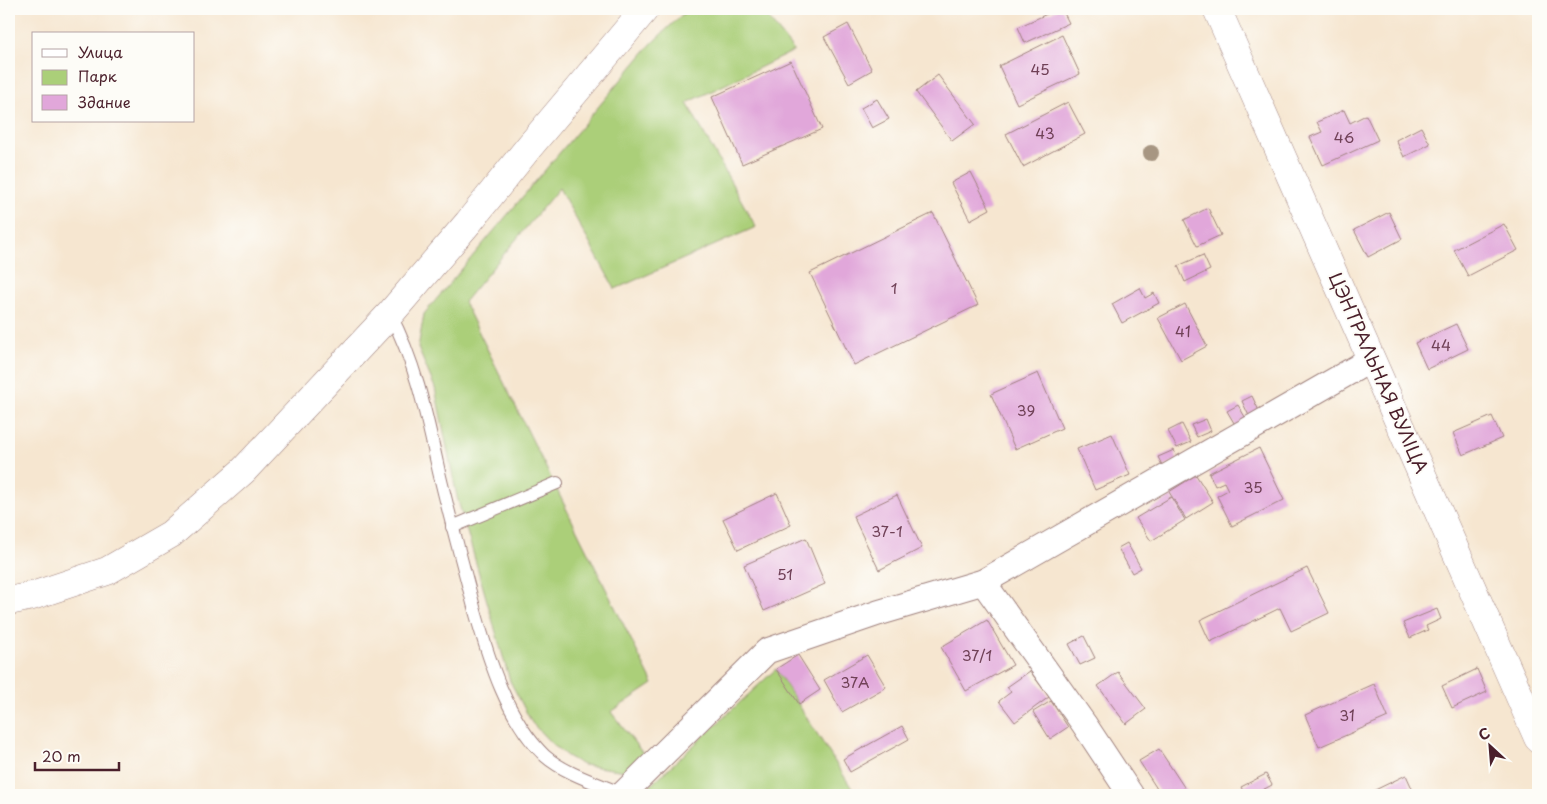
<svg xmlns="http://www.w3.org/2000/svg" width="1547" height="804" viewBox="0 0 1547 804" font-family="'Playpen Sans',sans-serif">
	<rect width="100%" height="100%" fill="#fdfcf7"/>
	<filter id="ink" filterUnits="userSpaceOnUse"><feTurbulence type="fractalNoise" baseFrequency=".02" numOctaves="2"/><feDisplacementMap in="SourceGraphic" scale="10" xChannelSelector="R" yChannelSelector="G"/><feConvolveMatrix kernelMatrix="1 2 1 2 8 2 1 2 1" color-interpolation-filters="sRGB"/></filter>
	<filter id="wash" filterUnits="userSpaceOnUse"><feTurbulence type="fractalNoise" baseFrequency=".0096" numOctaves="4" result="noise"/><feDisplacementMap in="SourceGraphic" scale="20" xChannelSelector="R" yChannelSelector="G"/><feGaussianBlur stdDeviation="1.12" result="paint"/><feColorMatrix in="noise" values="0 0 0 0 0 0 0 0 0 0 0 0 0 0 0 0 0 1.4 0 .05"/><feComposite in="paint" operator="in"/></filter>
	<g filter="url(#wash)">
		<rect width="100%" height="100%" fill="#f6e6d0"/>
		<g fill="#abcf79" stroke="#7a7752">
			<path d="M 688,9 L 761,9 L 794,51 L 687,103 L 756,227 L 615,289 L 559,188 L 464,302 L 653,684 L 611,712 L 644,755 L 626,771 L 583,765 L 567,756 L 551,743 L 532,723 L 510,681 L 457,497 L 435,388 L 418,348 L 424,314 L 652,43 Z"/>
			<path d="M 776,669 L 856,795 L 640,795 Z"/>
		</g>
		<g id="blocks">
			<g fill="#e1a7da">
				<path d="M 1058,9 L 1062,9 L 1069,23 L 1025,43 L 1018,27 Z"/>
				<path d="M 848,24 L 872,70 L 849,83 L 824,37 Z"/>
				<path d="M 1062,35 L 1080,74 L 1017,104 L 999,66 Z"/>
				<path d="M 791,61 L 822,129 L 742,164 L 712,97 Z"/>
				<path d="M 938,75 L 975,124 L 952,141 L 916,92 Z"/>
				<path d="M 877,99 L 889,119 L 872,128 L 861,108 Z"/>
				<path d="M 1068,102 L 1085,134 L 1023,167 L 1006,134 Z"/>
				<path d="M 1344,110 L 1350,123 L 1366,115 L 1378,140 L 1323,165 L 1310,137 L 1322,132 L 1317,122 Z"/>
				<path d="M 1421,127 L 1430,144 L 1404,157 L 1396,140 Z"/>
				<path d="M 971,172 L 990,209 L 970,220 L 951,183 Z"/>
				<path d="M 1208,208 L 1221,235 L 1197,246 L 1184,220 Z"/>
				<path d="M 1389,212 L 1402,239 L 1368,257 L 1354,230 Z"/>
				<path d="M 933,213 L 978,305 L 854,365 L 810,273 Z"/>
				<path d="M 1504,224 L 1518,250 L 1468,276 L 1454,250 Z"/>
				<path d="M 1203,255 L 1210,270 L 1185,282 L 1178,266 Z"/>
				<path d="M 1140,288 L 1145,298 L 1154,293 L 1159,303 L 1122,323 L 1112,304 Z"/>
				<path d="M 1185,304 L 1207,346 L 1181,360 L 1158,318 Z"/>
				<path d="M 1456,324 L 1468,349 L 1427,369 L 1415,343 Z"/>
				<path d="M 1038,373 L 1062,428 L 1015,449 L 991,394 Z"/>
				<path d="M 1252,396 L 1260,413 L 1250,418 L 1242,401 Z"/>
				<path d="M 1238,405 L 1248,422 L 1237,428 L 1227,411 Z"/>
				<path d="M 1492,416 L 1502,438 L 1463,455 L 1453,433 Z"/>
				<path d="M 1206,419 L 1211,431 L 1197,437 L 1191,425 Z"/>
				<path d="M 1182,424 L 1191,442 L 1177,448 L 1168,431 Z"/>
				<path d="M 1112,434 L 1130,475 L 1095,490 L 1077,449 Z"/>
				<path d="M 1259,448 L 1284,500 L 1232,526 L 1217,496 L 1228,490 L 1224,482 L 1215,486 L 1209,473 Z"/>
				<path d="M 1174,450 L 1178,460 L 1163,467 L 1158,457 Z"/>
				<path d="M 1196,475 L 1213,502 L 1186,519 L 1169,492 Z"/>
				<path d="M 777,493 L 791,525 L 738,550 L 723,519 Z"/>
				<path d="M 897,495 L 922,548 L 879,570 L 853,516 Z"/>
				<path d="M 1171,497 L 1185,520 L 1151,541 L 1136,518 Z"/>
				<path d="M 806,538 L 825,584 L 764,611 L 744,565 Z"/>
				<path d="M 1127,543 L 1141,568 L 1132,573 L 1118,548 Z"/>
				<path d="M 1307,568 L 1329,613 L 1291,631 L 1280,608 L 1210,642 L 1200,620 Z"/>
				<path d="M 1437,609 L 1441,619 L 1426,626 L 1428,630 L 1410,638 L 1403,623 Z"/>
				<path d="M 987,620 L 1013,665 L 966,691 L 941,647 Z"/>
				<path d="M 1084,636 L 1095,658 L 1080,665 L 1069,644 Z"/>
				<path d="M 798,655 L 820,690 L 799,704 L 776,669 Z"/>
				<path d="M 867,655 L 886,687 L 842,712 L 824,680 Z"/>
				<path d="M 1477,669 L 1487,692 L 1452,708 L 1442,686 Z"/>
				<path d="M 1030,671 L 1049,697 L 1015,722 L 999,701 L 1011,692 L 1007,687 Z"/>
				<path d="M 1118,672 L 1146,709 L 1126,724 L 1098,686 Z"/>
				<path d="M 1374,684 L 1388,717 L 1319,747 L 1305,715 Z"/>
				<path d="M 1051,701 L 1068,727 L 1050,739 L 1033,712 Z"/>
				<path d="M 902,726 L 909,739 L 850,772 L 843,759 Z"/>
				<path d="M 1159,749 L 1186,790 L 1178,795 L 1161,795 L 1139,761 Z"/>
				<path d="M 1266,774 L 1272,785 L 1253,795 L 1245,795 L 1241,787 Z"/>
				<path d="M 1406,775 L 1415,795 L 1373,795 L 1371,792 Z"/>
			</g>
		</g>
	</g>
	<g filter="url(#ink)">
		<use href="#blocks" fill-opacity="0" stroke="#a0827e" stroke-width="1"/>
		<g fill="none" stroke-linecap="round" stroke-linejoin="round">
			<g stroke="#a0827e" stroke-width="14">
				<g id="service">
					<path d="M 390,314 C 416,363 427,418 439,472 C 450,519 463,565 475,611 C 489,660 507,720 545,756 C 564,773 599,784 623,794"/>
					<path d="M 452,527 L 557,483"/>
				</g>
			</g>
			<g stroke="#a0827e" stroke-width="27">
				<g id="minor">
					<path d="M 983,582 L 1084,724 L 1131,795"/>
					<path d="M 623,794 L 767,651 L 878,613 L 983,582 L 1358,367 L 1371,357"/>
				</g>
			</g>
			<g stroke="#a0827e" stroke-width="29">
				<g id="secondary">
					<path d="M 1217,9 L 1538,738"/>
					<path d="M 9,601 L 32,596 L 107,571 L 171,534 L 243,471 L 390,314 L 468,223 L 529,147 L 645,9"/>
				</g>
			</g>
			<use href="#service" stroke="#fff" stroke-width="12"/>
			<use href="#minor" stroke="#fff" stroke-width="25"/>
			<use href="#secondary" stroke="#fff" stroke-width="28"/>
		</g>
		<circle fill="#a79682" cx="1151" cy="153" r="8"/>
	</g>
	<g text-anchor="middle" stroke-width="4" stroke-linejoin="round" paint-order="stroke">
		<g font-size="15" fill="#704157">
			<text x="1040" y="75">45</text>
			<text x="1045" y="139">43</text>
			<text x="1344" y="143">46</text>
			<text x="894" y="294">1</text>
			<text x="1183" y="337">41</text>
			<text x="1441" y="351">44</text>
			<text x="1026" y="416">39</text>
			<text x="1253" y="493">35</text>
			<text x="887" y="537">37-1</text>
			<text x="785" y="580">51</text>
			<text x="977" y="661">37/1</text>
			<text x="855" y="688">37А</text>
			<text x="1347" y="721">31</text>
		</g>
		<g font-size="18" fill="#4a1f2b" stroke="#fdfcf7">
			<text transform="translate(1378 373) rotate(66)" y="6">ЦЭНТРАЛЬНАЯ ВУЛІЦА</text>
		</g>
	</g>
	<rect width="1547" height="804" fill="none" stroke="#fdfcf7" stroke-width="30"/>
	<rect x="32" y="32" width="162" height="90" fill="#fdfcf7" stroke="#b5a4a5"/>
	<rect x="42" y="49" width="25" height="8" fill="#ffffff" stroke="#b5a4a5"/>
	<text x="78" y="58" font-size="15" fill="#4a1f2b">Улица</text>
	<rect x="42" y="70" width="25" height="15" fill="#abcf79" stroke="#b5a4a5"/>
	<text x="78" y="82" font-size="15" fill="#4a1f2b">Парк</text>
	<rect x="42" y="95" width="25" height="15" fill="#e1a7da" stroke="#b5a4a5"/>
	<text x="78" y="108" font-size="15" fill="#4a1f2b">Здание</text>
	<g transform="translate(1490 746) rotate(334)" stroke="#fdfcf7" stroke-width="4" paint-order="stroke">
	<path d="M0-4L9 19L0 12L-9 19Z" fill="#4a1f2b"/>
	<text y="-8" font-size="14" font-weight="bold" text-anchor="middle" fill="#4a1f2b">С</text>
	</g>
	<path d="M35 762v8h84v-8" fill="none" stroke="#4a1f2b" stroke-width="2.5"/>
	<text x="42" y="762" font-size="15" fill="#4a1f2b" stroke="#fdfcf7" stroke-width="4" paint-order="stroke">20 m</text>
</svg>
